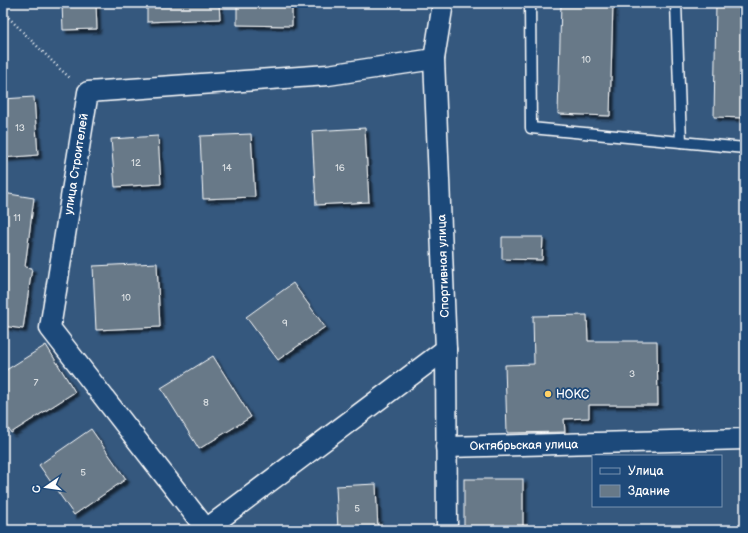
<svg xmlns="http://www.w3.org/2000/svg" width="748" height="533" viewBox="0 0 748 533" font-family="'Balsamiq Sans',sans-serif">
	<defs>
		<filter id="shadow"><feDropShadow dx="3.5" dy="3.5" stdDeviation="1" flood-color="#0009"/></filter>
	</defs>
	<rect width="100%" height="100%" fill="#35587e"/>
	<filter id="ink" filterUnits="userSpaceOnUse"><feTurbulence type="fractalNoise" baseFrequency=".025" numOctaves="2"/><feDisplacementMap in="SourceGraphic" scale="8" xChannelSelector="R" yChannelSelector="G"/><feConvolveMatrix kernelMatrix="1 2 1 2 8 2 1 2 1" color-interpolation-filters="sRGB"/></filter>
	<g filter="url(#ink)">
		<g fill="#677988" stroke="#fff" filter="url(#shadow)">
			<path d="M 62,3 L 96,3 L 97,29 L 63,30 Z"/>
			<path d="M 147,3 L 219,3 L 220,19 L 147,22 Z"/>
			<path d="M 237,3 L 292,3 L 292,26 L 237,25 Z"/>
			<path d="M 561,3 L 613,3 L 610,116 L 558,114 Z"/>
			<path d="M 716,3 L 745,3 L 745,118 L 714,117 Z"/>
			<path d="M 34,97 L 38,155 L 3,158 L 3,99 Z"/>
			<path d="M 365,128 L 369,202 L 316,205 L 312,131 Z"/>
			<path d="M 251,134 L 255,197 L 203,199 L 200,136 Z"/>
			<path d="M 158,136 L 161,184 L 115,187 L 111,139 Z"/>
			<path d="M 3,193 L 34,198 L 25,267 L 32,268 L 23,329 L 3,326 Z"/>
			<path d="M 502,237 L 543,237 L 542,260 L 502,259 Z"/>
			<path d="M 157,263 L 160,327 L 96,330 L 93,266 Z"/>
			<path d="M 293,283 L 325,327 L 278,360 L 246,317 Z"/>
			<path d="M 587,315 L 588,341 L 657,341 L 658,405 L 589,405 L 589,418 L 564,419 L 565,432 L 507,433 L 505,365 L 534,364 L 533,316 Z"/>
			<path d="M 46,345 L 75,392 L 11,433 L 3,420 L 3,372 Z"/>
			<path d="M 213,356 L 251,417 L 199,449 L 161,388 Z"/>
			<path d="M 91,429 L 126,479 L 74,515 L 39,465 Z"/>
			<rect x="464" y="479" width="59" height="51"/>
			<path d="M 376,484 L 378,530 L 338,530 L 336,486 Z"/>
		</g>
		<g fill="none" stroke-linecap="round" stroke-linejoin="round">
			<g stroke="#fff" stroke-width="13">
				<g id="lane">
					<path d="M 530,3 L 531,128 L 745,148"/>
					<path d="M 676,3 L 681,142"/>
				</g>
			</g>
			<g stroke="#fff" stroke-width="23">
				<g id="street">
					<path d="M 443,3 L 434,59 L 446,349 L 447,530"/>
					<path d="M 446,447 L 745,439"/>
					<path d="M 206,529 L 50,328 L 88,92 L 328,75 L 434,59"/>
					<path d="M 205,530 L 446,349"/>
				</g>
			</g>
			<path stroke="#fff" stroke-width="2.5" stroke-dasharray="1 3" stroke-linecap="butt" d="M 3,12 L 60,69 L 70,78"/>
			<use href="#lane" stroke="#1f4a7a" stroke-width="10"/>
			<use href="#street" stroke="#1f4a7a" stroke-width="20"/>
		</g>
	</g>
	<circle fill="#ffd166" stroke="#1f4a7a" stroke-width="1.5" cx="548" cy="394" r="4"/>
	<g text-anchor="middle" stroke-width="3.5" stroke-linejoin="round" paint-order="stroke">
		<g font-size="10" fill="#d9dee1">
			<text x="586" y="63">10</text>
			<text x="20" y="131">13</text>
			<text x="136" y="166">12</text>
			<text x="227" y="171">14</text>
			<text x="340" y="171">16</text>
			<text x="17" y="221">11</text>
			<text x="126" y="301">10</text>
			<text x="285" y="326">9</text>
			<text x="632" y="377">3</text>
			<text x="36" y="386">7</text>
			<text x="206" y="406">8</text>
			<text x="83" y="476">5</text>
			<text x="357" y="512">5</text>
		</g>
		<g font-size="12" fill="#fff" stroke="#1f4a7a">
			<text transform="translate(76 164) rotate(-81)" y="4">улица Строителей</text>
			<text transform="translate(443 266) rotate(-92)" y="4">Спортивная улица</text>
			<text transform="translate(524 445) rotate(-1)" y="4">Октябрьская улица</text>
		</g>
		<g font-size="12" fill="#fff" stroke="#1f4a7a" text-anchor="start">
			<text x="556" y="398">НОКС</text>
		</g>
	</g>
	<rect width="748" height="533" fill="none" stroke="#1f4a7a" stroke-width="16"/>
	<rect x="8" y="8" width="732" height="517" fill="none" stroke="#fff" stroke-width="1.5" filter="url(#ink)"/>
	<rect x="592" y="455" width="130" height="52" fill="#1f4a7a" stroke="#7992af"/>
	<rect x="600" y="468" width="20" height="6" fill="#1f4a7a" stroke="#7992af"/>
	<text x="628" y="475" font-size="12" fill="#ffffff">Улица</text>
	<rect x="600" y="485" width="20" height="12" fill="#677988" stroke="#7992af"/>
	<text x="628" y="495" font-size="12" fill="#ffffff">Здание</text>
	<g transform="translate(46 487) rotate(257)" stroke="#1f4a7a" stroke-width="3" paint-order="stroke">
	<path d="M0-3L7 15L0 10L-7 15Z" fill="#ffffff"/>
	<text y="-6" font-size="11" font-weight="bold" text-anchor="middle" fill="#ffffff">С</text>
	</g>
</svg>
